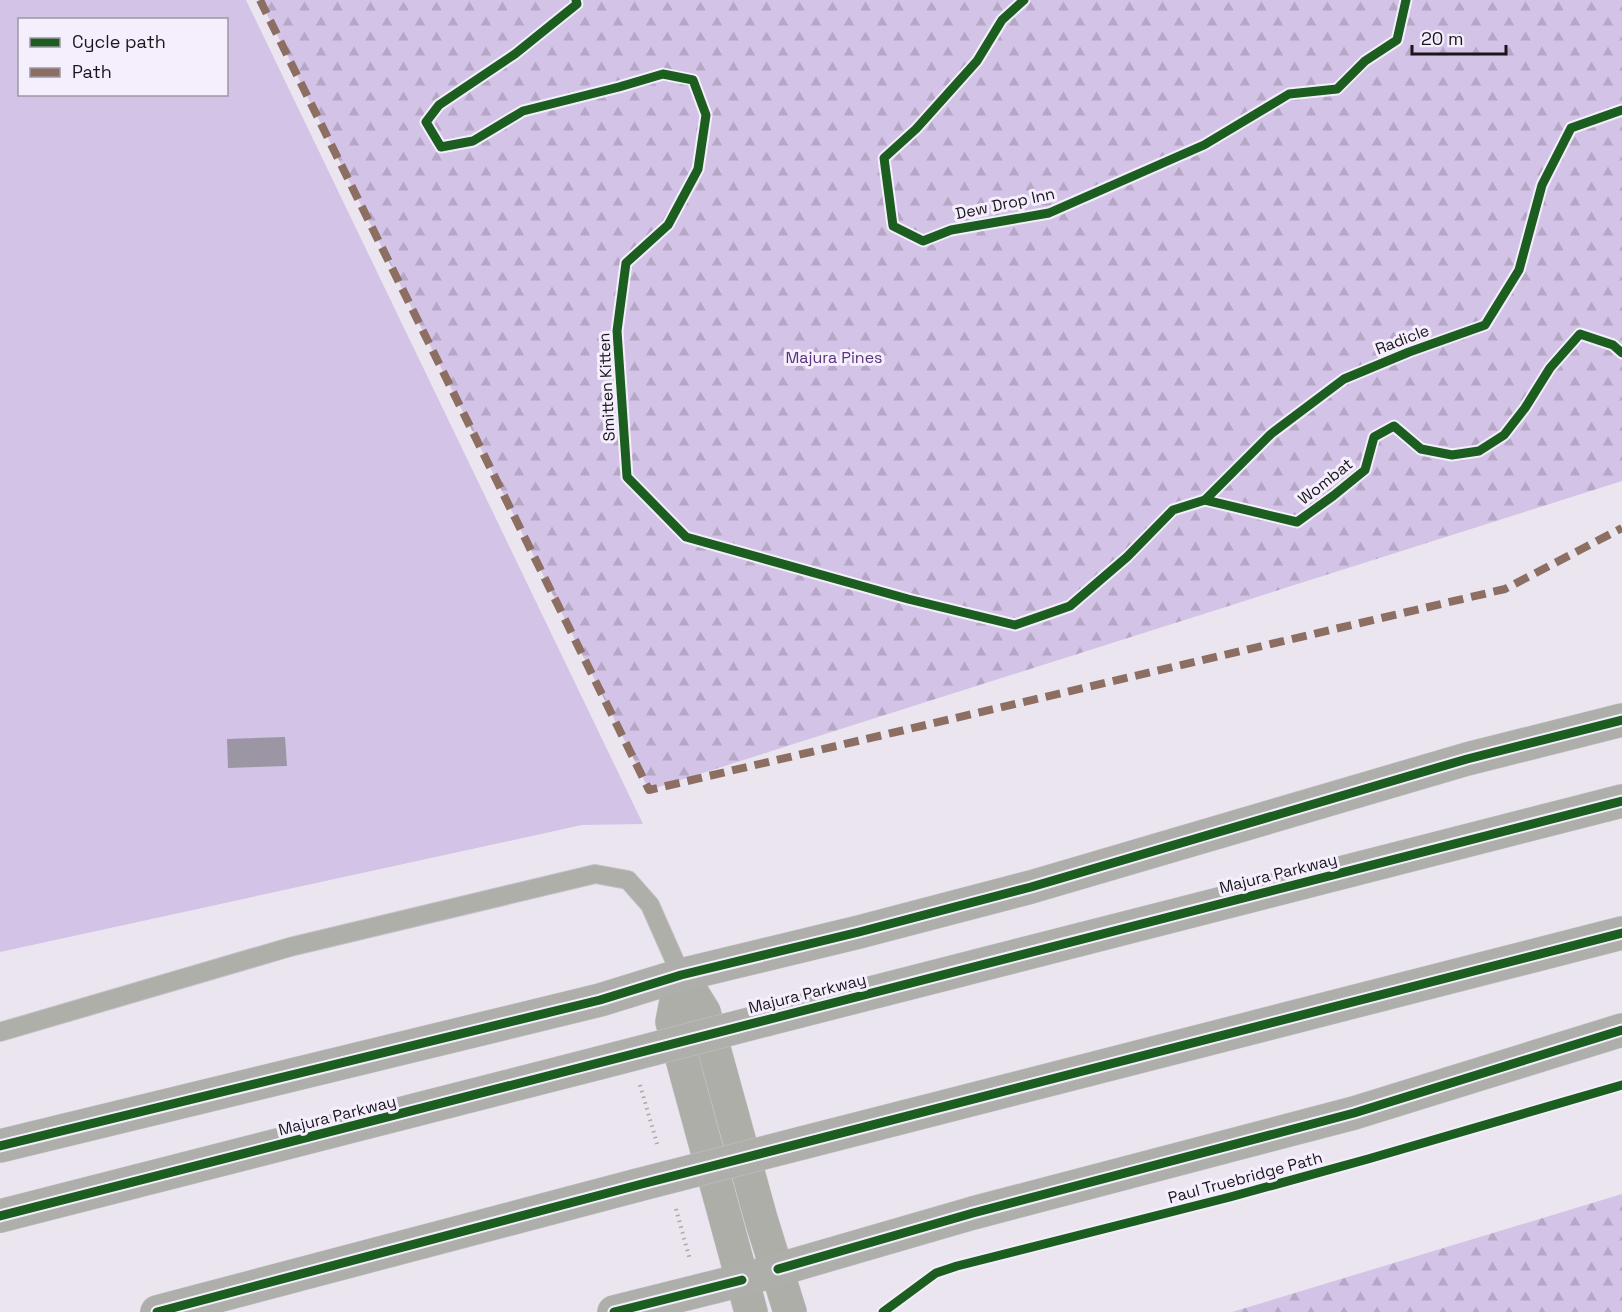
<svg xmlns="http://www.w3.org/2000/svg" width="1622" height="1312" viewBox="0 0 1622 1312" font-family="'Space Grotesk',sans-serif">
	<defs>
		<pattern id="forest-firs" width="22" height="20" patternUnits="userSpaceOnUse" patternTransform="scale(1.5)"><rect width="22" height="20" fill="#d3c3e6"/><path d="M5 1l3.5 6h-7zM16 11l3.5 6h-7z" fill="#b5a7c5"/></pattern>
	</defs>
	<rect width="100%" height="100%" fill="#eae5ef"/>
	<path fill="#d3c3e6" fill-rule="evenodd" d="M 0,0 L 246,0 L 643,824 L 582,825 L 0,952 ZM 20,20 L 226,20 L 226,94 L 20,94 Z"/>
	<g fill="url(#forest-firs)">
		<path d="M 260,0 L 1622,0 L 1622,481 L 649,790 Z"/>
		<path d="M 1622,1194 L 1622,1312 L 1232,1312 Z"/>
	</g>
	<path fill="#9c95a4" d="M 285,737 L 287,766 L 228,768 L 227,739 Z"/>
	<g fill="none" stroke-linecap="round" stroke-linejoin="round">
		<g stroke="#c4c1c8" stroke-width="20">
			<path id="service" d="M 0,1032 L 290,947 L 595,874 L 628,880 L 650,905 L 681,975"/>
		</g>
		<g stroke="#c4c1c8" stroke-width="34">
			<g id="secondary">
				<path d="M 681,975 L 704,1012 L 761,1219 L 790,1312"/>
				<path d="M 681,975 L 672,1022 L 751,1312"/>
			</g>
		</g>
		<g stroke="#c4c1c8" stroke-width="34">
			<g id="motorway">
				<path d="M 765,1020 L 1622,801"/>
				<path d="M 802,1143 L 1622,933"/>
				<path d="M 0,1146 L 600,1000 L 681,975 L 859,932 L 1031,887 L 1467,759 L 1622,720"/>
				<path d="M 0,1216 L 599,1063"/>
				<path d="M 157,1312 L 638,1185"/>
				<path d="M 614,1312 L 742,1280 L 973,1213 L 1354,1113 L 1622,1030"/>
			</g>
		</g>
		<g stroke="#aaaaa9" stroke-width="4" stroke-dasharray="1.5 4.5" stroke-linecap="butt">
			<path d="M 640,1085 L 658,1147"/>
			<path d="M 676,1209 L 690,1260"/>
		</g>
		<use href="#service" stroke="#aeafa9" stroke-width="18"/>
		<use href="#secondary" stroke="#aeaea8" stroke-width="33"/>
		<use href="#motorway" stroke="#aeaeaa" stroke-width="33"/>
		<g stroke="#c4c1c8" stroke-width="34" stroke-linecap="butt">
			<g id="motorway-bridge">
				<path d="M 599,1063 L 765,1020"/>
				<path d="M 638,1185 L 802,1143"/>
			</g>
		</g>
		<use href="#motorway-bridge" stroke="#aeaeaa" stroke-width="33"/>
		<path stroke="#8d6e63" stroke-width="8" stroke-dasharray="15 8" stroke-linecap="butt" d="M 260,0 L 649,790 L 1505,589 L 1622,528"/>
		<g stroke="#f5effd" stroke-width="13">
			<g id="cycleway">
				<path d="M 576,0 L 577,4 L 515,54 L 439,105 L 426,122 L 441,147 L 473,141 L 523,111 L 619,87 L 663,74 L 693,80 L 706,115 L 698,169 L 668,225 L 626,263 L 617,331 L 627,477 L 686,537 L 908,599 L 1015,625 L 1070,606 L 1127,557 L 1173,510 L 1205,500 L 1271,434 L 1344,379 L 1409,352 L 1485,325 L 1519,270 L 1542,185 L 1571,128 L 1622,110"/>
				<path d="M 1024,0 L 1002,20 L 977,61 L 916,129 L 884,158 L 893,226 L 923,241 L 951,230 L 1049,213 L 1204,145 L 1289,94 L 1337,89 L 1365,61 L 1397,40 L 1406,0"/>
				<path d="M 1205,500 L 1297,522 L 1333,496 L 1365,470 L 1374,437 L 1394,426 L 1421,449 L 1452,455 L 1479,451 L 1504,435 L 1525,408 L 1550,368 L 1580,334 L 1613,345 L 1622,353"/>
				<path d="M 0,1146 L 600,1000 L 681,975 L 859,932 L 1031,887 L 1467,759 L 1622,720"/>
				<path d="M 0,1216 L 1622,801"/>
				<path d="M 778,1269 L 973,1213 L 1354,1113 L 1622,1030"/>
				<path d="M 157,1312 L 638,1185 L 1622,933"/>
				<path d="M 614,1312 L 742,1280"/>
				<path d="M 883,1312 L 936,1273 L 957,1266 L 1230,1197 L 1368,1159 L 1622,1085"/>
			</g>
		</g>
		<use href="#cycleway" stroke="#1b5e20" stroke-width="9"/>
	</g>
	<g text-anchor="middle" stroke-width="6" stroke-linejoin="round" paint-order="stroke">
		<g font-size="16" fill="#19161c" stroke="#f5effd">
			<text transform="translate(1005 203) rotate(-12)" y="6">Dew Drop Inn</text>
			<text transform="translate(1402 339) rotate(-21)" y="6">Radicle</text>
			<text transform="translate(606 387) rotate(-93)" y="6">Smitten Kitten</text>
			<text transform="translate(1325 481) rotate(-38)" y="6">Wombat</text>
			<text transform="translate(1278 873) rotate(-14)" y="6">Majura Parkway</text>
			<text transform="translate(807 993) rotate(-14)" y="6">Majura Parkway</text>
			<text transform="translate(337 1115) rotate(-14)" y="6">Majura Parkway</text>
			<text transform="translate(1245 1177) rotate(-15)" y="6">Paul Truebridge Path</text>
		</g>
		<g font-size="16" fill="#59337c" stroke="#f5effd">
			<text x="834" y="363">Majura Pines</text>
		</g>
	</g>
	<rect x="18" y="18" width="210" height="78" fill="#f5effd" stroke="#9d98a3" stroke-width="1.5"/>
	<rect x="30" y="38" width="30" height="9" fill="#1b5e20" stroke="#9d98a3" stroke-width="1.5"/>
	<text x="72" y="48" font-size="18" fill="#19161c">Cycle path</text>
	<rect x="30" y="68" width="30" height="9" fill="#8d6e63" stroke="#9d98a3" stroke-width="1.5"/>
	<text x="72" y="78" font-size="18" fill="#19161c">Path</text>
	<path d="M1412 45v9h94v-9" fill="none" stroke="#19161c" stroke-width="3"/>
	<text x="1421" y="45" font-size="18" fill="#19161c" stroke="#f5effd" stroke-width="4.5" paint-order="stroke">20 m</text>
</svg>
